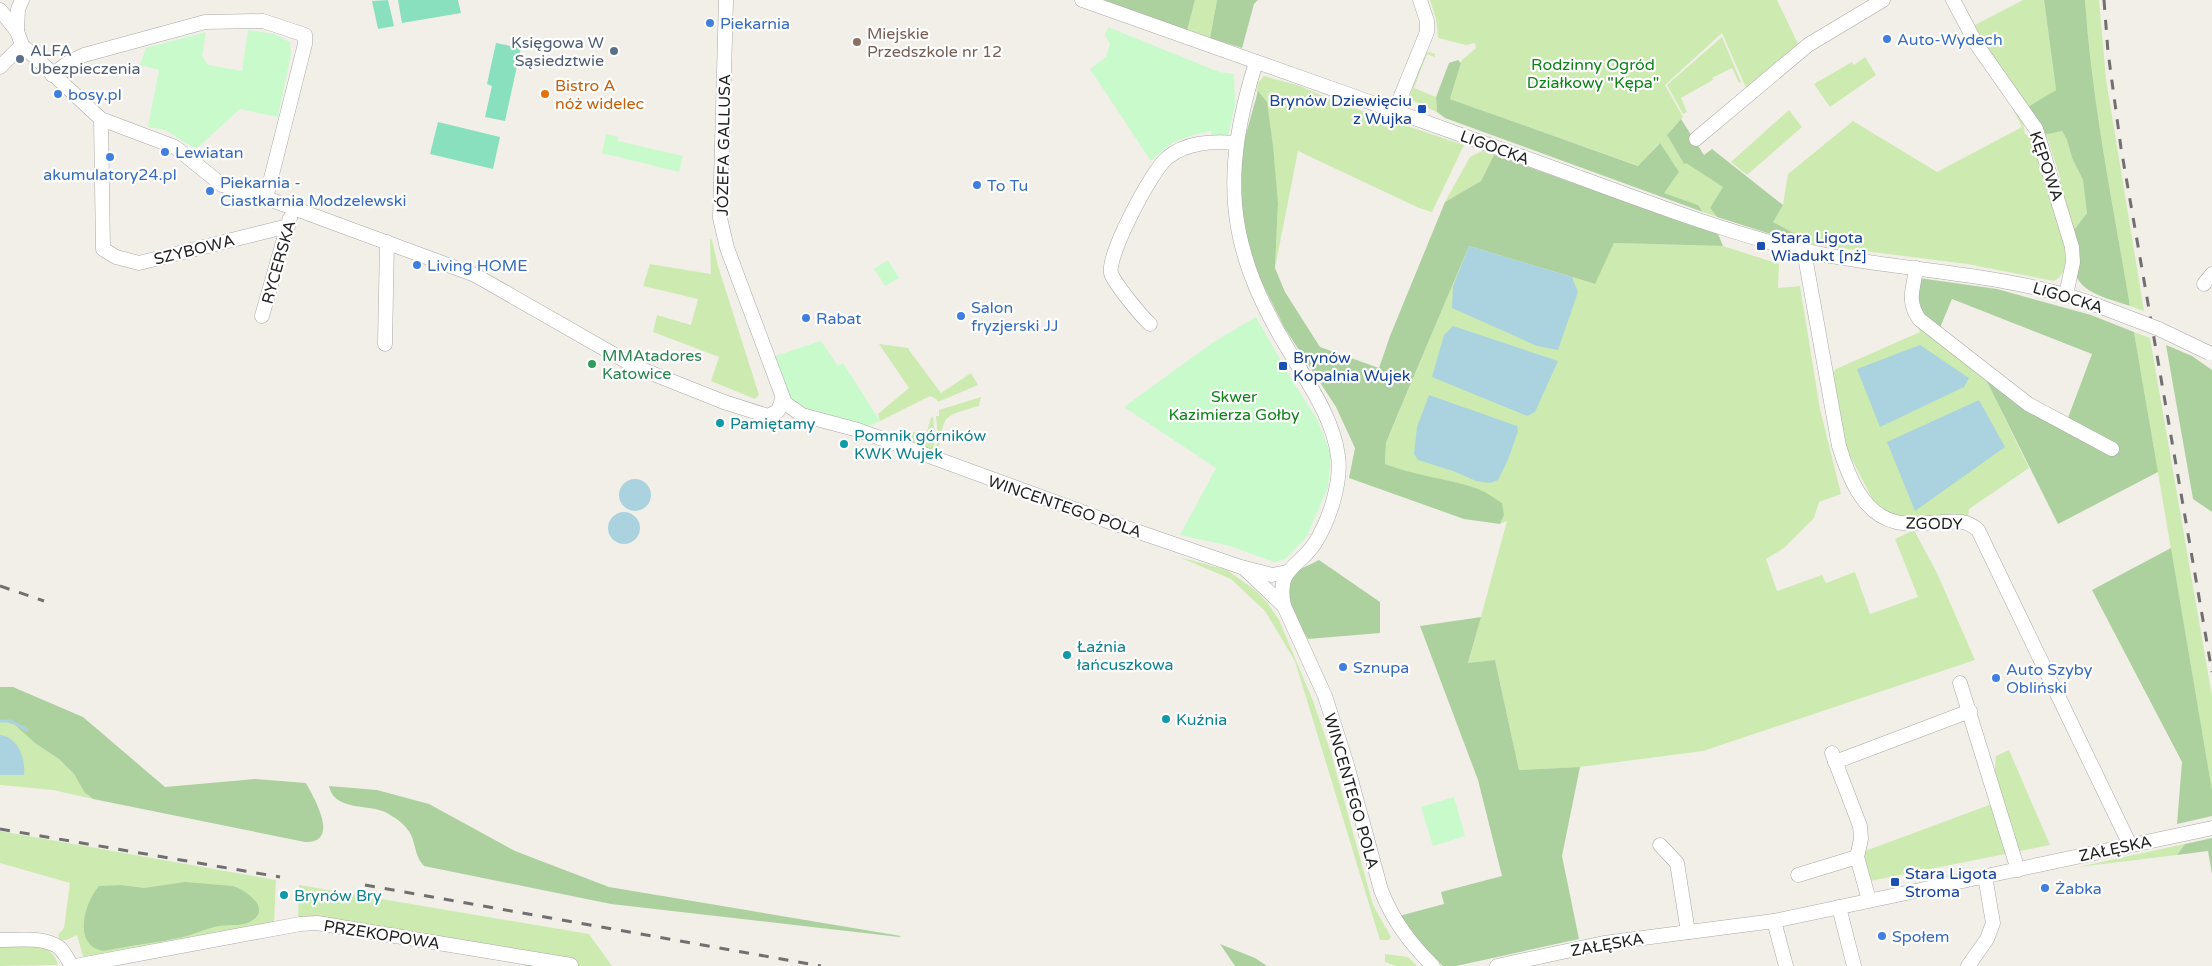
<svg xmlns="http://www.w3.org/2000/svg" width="2212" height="966" viewBox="0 0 2212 966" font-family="'Varela Round',sans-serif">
	<rect width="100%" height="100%" fill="#f2efe9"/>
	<g fill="#cdebb0">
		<path d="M 1195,0 L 1217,0 L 1210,38 L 1187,31 Z"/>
		<path d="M 1430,0 L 1777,0 L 1800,48 L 1747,90 L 1722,33 L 1665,85 L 1683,117 L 1667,135 L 1684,164 L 1686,162 L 1724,187 L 1710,208 L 1717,217 L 1703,212 L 1698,205 L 1663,193 L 1659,143 L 1639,166 L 1450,99 L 1462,60 L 1476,48 L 1475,43 L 1466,45 L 1438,38 L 1436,19 Z"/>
		<path d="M 2023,0 L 2044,0 L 2056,91 L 2026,108 L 1973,26 Z"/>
		<path d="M 2085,0 L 2099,0 L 2106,79 L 2144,311 L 2130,306 C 2113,204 2092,103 2085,0 Z"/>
		<path d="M 1722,37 L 1741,82 L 1739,83 L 1732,68 L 1712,78 L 1713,80 L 1681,98 L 1687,112 L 1683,114 L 1667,85 Z"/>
		<path d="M 1429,52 L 1435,54 L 1435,57 L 1427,54 L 1414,88 L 1436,97 L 1437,112 L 1409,99 L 1424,54 Z"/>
		<path d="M 1865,57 L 1876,75 L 1830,107 L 1814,84 L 1852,62 L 1854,65 Z"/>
		<path d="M 1264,76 L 1300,86 L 1342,104 L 1464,145 L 1432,212 L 1419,208 L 1298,151 L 1275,268 L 1278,203 L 1257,91 L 1256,92 L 1258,83 Z"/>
		<path d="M 2010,104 L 2023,123 L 2025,134 L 2031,136 L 2062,234 C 2065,249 2071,272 2054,281 L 1967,264 L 1809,244 L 1811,242 L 1772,222 L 1783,205 L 1788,174 L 1853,121 L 1937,172 L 2022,127 Z"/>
		<path d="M 1789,110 L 1802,127 L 1747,175 L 1731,162 Z"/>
		<path d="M 2058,131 L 2062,131 L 2067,140 L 2072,158 L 2084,181 L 2087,213 L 2073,231 L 2058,185 L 2061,180 L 2047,137 L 2042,135 L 2043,133 Z"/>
		<path d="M 1482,151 L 1494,155 L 1481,181 L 1445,202 L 1470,157 Z"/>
		<path d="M 710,239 L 712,240 L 718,266 L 759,395 L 755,399 L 711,381 L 719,357 L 653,332 L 657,315 L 691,325 L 698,299 L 643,286 L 650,264 L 711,274 Z"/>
		<path d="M 1614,243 L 1723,246 L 1779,264 L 1778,288 L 1800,286 L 1820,409 L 1841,494 L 1819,502 L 1814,518 L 1784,548 L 1766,559 L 1777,591 L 1822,575 L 1826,583 L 1855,572 L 1870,614 L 1918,597 L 1895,539 L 1914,530 L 1937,573 L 1975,660 L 1703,751 L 1580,767 L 1519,770 L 1495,660 L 1468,664 L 1507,521 L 1500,524 L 1504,515 L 1457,483 L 1402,471 L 1385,464 L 1386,443 L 1469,246 L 1594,284 Z"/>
		<path d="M 1917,325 L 1986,380 L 2029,468 L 1969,509 L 1968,518 L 1900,518 L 1876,506 L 1843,442 L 1831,374 L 1836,369 L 1920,332 Z"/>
		<path d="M 2134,332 L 2150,338 L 2212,696 L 2212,790 Z"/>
		<path d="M 879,344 L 909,348 L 909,350 L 941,393 L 971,373 L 978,385 L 938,402 L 936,399 L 930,396 L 880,421 L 878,414 L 909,388 Z"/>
		<path d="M 981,397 L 979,406 C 936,418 947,416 937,455 L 934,454 L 938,439 L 936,416 L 939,416 L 939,410 Z"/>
		<path d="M 933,417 L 935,440 L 932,453 L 898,440 L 913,432 L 926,435 L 931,418 Z"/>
		<path d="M 1179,557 L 1227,570 L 1255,590 L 1267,602 L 1279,620 L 1313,701 L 1331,753 L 1373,905 L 1391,937 L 1389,940 L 1380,940 L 1295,661 L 1265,611 L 1231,579 Z"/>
		<path d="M 0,720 L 15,725 L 36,744 L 59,759 L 74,774 L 88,796 L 93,799 L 53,790 L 0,785 Z"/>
		<path d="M 2009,750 L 2050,845 L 1870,881 L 1864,863 L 1865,851 L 1992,804 L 1996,756 Z"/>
		<path d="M 0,831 L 276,880 L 274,924 L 84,960 L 77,935 L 66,940 L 60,940 L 58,935 L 64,928 L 70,883 L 0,863 Z"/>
		<path d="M 2189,843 L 2185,844 L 2177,855 L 2078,867 Z"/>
		<path d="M 299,885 L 589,934 L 612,966 L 525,966 L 524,953 L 322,917 L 298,918 Z"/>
		<path d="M 0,945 C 20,945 52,939 58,965 L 0,966 Z"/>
		<path d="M 1385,954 L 1408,957 L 1417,966 L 1396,966 L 1385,962 Z"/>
	</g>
	<g fill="#add19e">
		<path d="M 1097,0 L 1195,0 L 1187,31 Z"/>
		<path d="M 1217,0 L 1258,0 L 1254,4 L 1242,48 L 1210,38 Z"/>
		<path d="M 2044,0 L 2085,0 C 2092,103 2113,204 2130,306 C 2111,299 2085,295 2076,276 L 2073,231 L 2087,213 L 2083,180 L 2072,158 L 2067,140 L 2062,131 L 2048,134 L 2043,133 L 2026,108 L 2056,90 Z"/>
		<path d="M 1458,60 L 1461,63 L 1450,99 L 1638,166 L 1660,143 L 1679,172 L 1664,193 L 1698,205 L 1703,212 L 1445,118 L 1437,112 L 1436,97 L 1449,63 Z"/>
		<path d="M 1258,91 L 1267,102 L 1273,146 L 1278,203 L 1275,268 L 1285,292 L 1320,347 L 1379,368 L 1390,336 L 1445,202 L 1481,181 L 1494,155 L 1718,234 L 1723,246 L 1614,243 L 1595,284 L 1469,246 L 1395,421 L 1386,443 L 1385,464 C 1415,476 1448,478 1478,489 C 1486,492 1494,498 1502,503 L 1504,515 L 1500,524 L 1464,519 L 1349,478 L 1355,448 L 1336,407 L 1284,327 L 1255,269 L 1249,250 L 1239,195 L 1244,141 Z"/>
		<path d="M 1681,119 L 1704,155 L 1712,149 L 1783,205 L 1773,222 L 1811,242 L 1809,244 L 1777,236 L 1717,217 L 1710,208 L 1723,187 L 1686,163 L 1684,164 L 1667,135 Z"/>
		<path d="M 1919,278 L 1997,289 L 2091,315 L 2134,332 L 2158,472 L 2058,524 L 1986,380 L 2063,431 L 2092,354 L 1952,299 L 1939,330 L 1920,312 L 1914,304 Z"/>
		<path d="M 2166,345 L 2192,356 L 2212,370 L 2212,512 L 2193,499 Z"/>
		<path d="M 2171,548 L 2212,790 L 2212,816 L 2177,824 L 2182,762 L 2092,590 Z"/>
		<path d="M 1319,560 L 1380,602 L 1380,633 L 1308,639 L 1287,604 L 1288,584 L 1297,571 Z"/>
		<path d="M 1481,617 L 1468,663 L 1495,660 L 1519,770 L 1580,767 L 1562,856 L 1579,939 L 1456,966 L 1443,966 L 1418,942 L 1399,916 L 1444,904 L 1441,892 L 1502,876 L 1478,780 L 1420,626 Z"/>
		<path d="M 0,687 L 13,687 L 83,717 L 165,787 L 255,779 L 306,783 C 314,798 341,843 305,842 L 93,799 L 85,793 L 74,774 L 59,759 L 36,744 L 15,725 L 0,720 Z"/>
		<path d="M 329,786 L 377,790 L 429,804 L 515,851 L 609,887 L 901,936 L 899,937 L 611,904 L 424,866 C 415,857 416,846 411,835 C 406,824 394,817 385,812 C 367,804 334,811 329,786 Z"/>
		<path d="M 2212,838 L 2212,874 L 2208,851 L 2177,855 L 2185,844 Z"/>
		<path d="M 185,882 L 233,886 C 245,890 271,907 253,920 C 244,927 230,924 219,926 C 207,928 195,934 183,937 C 157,943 130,945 104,951 C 72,946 84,903 99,886 L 121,885 L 144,888 Z"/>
		<path d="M 1220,944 L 1255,958 L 1267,966 L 1235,966 Z"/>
	</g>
	<g fill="#c8facc">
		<path d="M 1108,27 L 1219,72 L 1234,74 L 1235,105 L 1228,135 L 1212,138 L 1211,131 C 1184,136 1171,141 1151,161 L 1090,69 L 1106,57 L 1110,44 L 1105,35 Z"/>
		<path d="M 248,30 L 274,34 L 290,42 L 291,54 L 278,117 L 240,109 L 196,149 L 165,130 L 148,127 L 159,70 L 140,65 L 146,48 L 206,32 L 202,56 L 208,65 L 242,71 Z"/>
		<path d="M 606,134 L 618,137 L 618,141 L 683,156 L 679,172 L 602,153 Z"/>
		<path d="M 888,260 L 899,278 L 885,286 L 874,269 Z"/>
		<path d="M 1256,317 L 1293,382 L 1317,419 L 1331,455 L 1328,487 L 1306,538 L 1285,559 L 1274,562 L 1230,546 L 1180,535 L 1216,468 L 1124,407 L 1212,343 Z"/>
		<path d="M 821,341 L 838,366 L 843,363 L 880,421 L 864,428 L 840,418 L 839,422 L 820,417 L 793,403 L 775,356 Z"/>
		<path d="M 1454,797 L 1465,836 L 1433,846 L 1421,807 Z"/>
	</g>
	<g fill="#88e0be">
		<path d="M 388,0 L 394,26 L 378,29 L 372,1 Z"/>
		<path d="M 398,0 L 458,0 L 461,13 L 402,23 Z"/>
		<path d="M 496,43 L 521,48 L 505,121 L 485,117 L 492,86 L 487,84 Z"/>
		<path d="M 438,122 L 500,137 L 493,169 L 430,154 Z"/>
	</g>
	<g fill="#aad3df">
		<path d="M 1469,246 L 1572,277 L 1578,292 L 1558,350 L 1537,346 L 1452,308 L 1453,286 Z"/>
		<path d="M 1453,326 L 1558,361 L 1535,412 L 1527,416 L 1432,377 L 1444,335 Z"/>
		<path d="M 1920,345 L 1969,378 L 1964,387 L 1880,427 L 1857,369 Z"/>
		<path d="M 1429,395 L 1517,426 L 1518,431 L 1508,460 L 1498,480 L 1490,483 L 1476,481 L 1453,471 L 1418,460 L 1414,454 L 1417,427 Z"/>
		<path d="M 1979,400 L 2005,447 L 1915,511 L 1887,442 Z"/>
		<circle cx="635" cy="495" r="16"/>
		<circle cx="624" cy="528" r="16"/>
		<path d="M 0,735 C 18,737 26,759 24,775 L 0,775 Z"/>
	</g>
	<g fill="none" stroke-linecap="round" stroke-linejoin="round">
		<path stroke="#aad3df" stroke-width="3" d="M 0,721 L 11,721 L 27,730"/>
		<g stroke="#a9a9a9" stroke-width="15">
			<g id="minor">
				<path d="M 22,0 L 18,9 L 17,31 L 22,45 L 101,119 L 175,147 L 222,185 L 266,198 L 475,275 L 636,367 L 724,402 L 768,416 L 778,411 L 782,400"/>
				<path d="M 726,0 L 720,218 L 727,248 L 785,403 L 802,415 L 858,430 L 1104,520 L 1241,567 L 1272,575 L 1287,572"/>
				<path d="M 1082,0 C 1223,50 1365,100 1506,151 C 1592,181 1678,216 1766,241 C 1872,272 1983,267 2088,302"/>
				<path d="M 1953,0 L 1977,45 L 2036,129 L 2072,247 L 2073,262 L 2066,295"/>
				<path d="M 0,10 L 17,31"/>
				<path d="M 1256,62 C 1222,172 1225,244 1285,344 C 1305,379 1333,416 1338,456 C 1342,482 1329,521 1315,543 C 1298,569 1276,567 1284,606"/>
				<path d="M 0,67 L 22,45"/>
				<path d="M 52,75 L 69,62 L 84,55 L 205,22 L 263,21 L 305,35 L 305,44 L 266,198"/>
				<path d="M 1395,111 L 1427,32 L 1427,21 L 1420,0"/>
				<path d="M 101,119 L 103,249 L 116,257 L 139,263 L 288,226"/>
				<path d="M 1696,139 L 1808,45 L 1883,0"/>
				<path d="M 1804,251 L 1839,446 C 1848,475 1862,514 1896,522 C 1908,525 1930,523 1942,522 C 1956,521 1967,520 1978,530 L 2130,845"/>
				<path d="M 1916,268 C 1914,289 1906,299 1919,319 L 2028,404 L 2112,449"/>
				<path d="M 2204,284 L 2212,274"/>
				<path d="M 262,316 L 290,218"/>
				<path d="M 1150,324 C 1141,316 1114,283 1111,273 C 1107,255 1152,170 1167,158 C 1186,142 1212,141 1236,143"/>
				<path d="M 385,344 L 387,242"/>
				<path d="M 1246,570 L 1284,606 L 1325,696 L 1347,765 L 1381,890 C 1393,921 1410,943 1433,966"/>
				<path d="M 1960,683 L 2018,870"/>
				<path d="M 1832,753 L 1860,826 L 1861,839 L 1857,857 L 1869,900"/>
				<path d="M 1835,762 L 1970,711"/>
				<path d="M 1660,845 L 1677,863 L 1688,932"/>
				<path d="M 1798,875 L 1857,857"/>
				<path d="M 1839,907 L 1854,966"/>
				<path d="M 1774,921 L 1786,966"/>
				<path d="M 0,940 C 17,940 39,937 55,945 C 63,948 67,959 72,966"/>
				<path d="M 75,966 L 300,924 L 317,923 L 571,965"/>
				<path d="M 1497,966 L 1604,943 L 1774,921 L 2212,828"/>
				<path d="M 1968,966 L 1987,939 L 1993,923 L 1985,876"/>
			</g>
		</g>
		<use href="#minor" stroke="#fff" stroke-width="14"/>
		<g stroke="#707070" stroke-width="3" stroke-dasharray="10 10" stroke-linecap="butt">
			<path d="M 2104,0 L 2108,52 L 2121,148 L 2212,672"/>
			<path d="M 0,586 L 44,601"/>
			<path d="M 0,829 L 280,877"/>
			<path d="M 365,885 L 821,966"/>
		</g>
		<g stroke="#a9a9a9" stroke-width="15" stroke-linecap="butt">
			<path id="minor-bridge" d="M 2088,302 L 2159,329 L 2209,353"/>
		</g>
		<use href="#minor-bridge" stroke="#fff" stroke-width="14"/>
	</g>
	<g fill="#3f7fe0" stroke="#fff" stroke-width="2">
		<circle cx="710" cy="23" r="5"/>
		<circle cx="1887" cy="39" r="5"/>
		<circle cx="58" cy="94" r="5"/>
		<circle cx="165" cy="152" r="5"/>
		<circle cx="110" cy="157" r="5"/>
		<circle cx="977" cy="185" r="5"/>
		<circle cx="210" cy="191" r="5"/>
		<circle cx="417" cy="265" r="5"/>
		<circle cx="961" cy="316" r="5"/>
		<circle cx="806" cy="318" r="5"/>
		<circle cx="1343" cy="667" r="5"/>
		<circle cx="1996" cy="678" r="5"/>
		<circle cx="2045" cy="888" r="5"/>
		<circle cx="1882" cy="936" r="5"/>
	</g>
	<circle fill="#8d6e63" stroke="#fff" stroke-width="2" cx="857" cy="42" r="5"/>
	<g fill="#5c6f8a" stroke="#fff" stroke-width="2">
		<circle cx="614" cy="51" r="5"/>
		<circle cx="20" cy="59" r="5"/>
	</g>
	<circle fill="#e8710a" stroke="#fff" stroke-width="2" cx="545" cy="94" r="5"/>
	<g fill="#1a4fb4" stroke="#fff" stroke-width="2">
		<rect x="1417" y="104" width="10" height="10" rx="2.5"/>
		<rect x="1756" y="241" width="10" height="10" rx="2.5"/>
		<rect x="1278" y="361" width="10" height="10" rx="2.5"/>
		<rect x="1890" y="877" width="10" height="10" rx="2.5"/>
	</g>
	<circle fill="#2e9e5b" stroke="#fff" stroke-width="2" cx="592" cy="364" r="5"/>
	<g fill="#0f9aa8" stroke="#fff" stroke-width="2">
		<circle cx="720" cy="423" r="5"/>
		<circle cx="844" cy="444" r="5"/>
		<circle cx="1067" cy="655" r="5"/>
		<circle cx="1166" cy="719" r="5"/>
		<circle cx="284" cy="895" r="5"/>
	</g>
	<g text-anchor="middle" stroke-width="4.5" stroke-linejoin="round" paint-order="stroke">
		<g font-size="16" fill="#366cbe" stroke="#fff" text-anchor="start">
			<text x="720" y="29">Piekarnia</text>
			<text x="1897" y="45">Auto-Wydech</text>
			<text x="68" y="100">bosy.pl</text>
			<text x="175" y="158">Lewiatan</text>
			<text x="110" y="180" text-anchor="middle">akumulatory24.pl</text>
			<text x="220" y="188">Piekarnia -<tspan x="220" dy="18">Ciastkarnia Modzelewski</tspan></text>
			<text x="987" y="191">To Tu</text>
			<text x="427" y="271">Living HOME</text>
			<text x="971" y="313">Salon<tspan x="971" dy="18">fryzjerski JJ</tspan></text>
			<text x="816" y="324">Rabat</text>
			<text x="1353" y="673">Sznupa</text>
			<text x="2006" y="675">Auto Szyby<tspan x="2006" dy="18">Obliński</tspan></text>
			<text x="2055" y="894">Żabka</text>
			<text x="1892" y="942">Społem</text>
		</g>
		<g font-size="16" fill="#785e54" stroke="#fff" text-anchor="start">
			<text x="867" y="39">Miejskie<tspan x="867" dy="18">Przedszkole nr 12</tspan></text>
		</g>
		<g font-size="16" fill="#4e5e75" stroke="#fff" text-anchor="end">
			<text x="604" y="48">Księgowa W<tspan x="604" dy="18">Sąsiedztwie</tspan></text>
			<text x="30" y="56" text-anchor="start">ALFA<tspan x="30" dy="18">Ubezpieczenia</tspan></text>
		</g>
		<g font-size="16" fill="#0c8416" stroke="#fff">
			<text x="1593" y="70">Rodzinny Ogród<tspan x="1593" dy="18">Działkowy "Kępa"</tspan></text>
			<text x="1234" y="402">Skwer<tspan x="1234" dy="18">Kazimierza Gołby</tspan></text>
		</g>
		<g font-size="16" fill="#c56008" stroke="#fff" text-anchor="start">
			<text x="555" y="91">Bistro A<tspan x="555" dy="18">nóż widelec</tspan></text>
		</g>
		<g font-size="16" fill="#164399" stroke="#fff" text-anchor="start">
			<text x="1412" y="106" text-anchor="end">Brynów Dziewięciu<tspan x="1412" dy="18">z Wujka</tspan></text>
			<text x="1771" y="243">Stara Ligota<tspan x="1771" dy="18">Wiadukt [nż]</tspan></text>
			<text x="1293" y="363">Brynów<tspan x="1293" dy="18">Kopalnia Wujek</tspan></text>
			<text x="1905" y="879">Stara Ligota<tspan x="1905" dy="18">Stroma</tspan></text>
		</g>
		<g font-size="16" fill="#222" stroke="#fff">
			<text transform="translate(723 145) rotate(-89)" y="6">JÓZEFA GALLUSA</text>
			<text transform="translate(1495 147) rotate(20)" y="6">LIGOCKA</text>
			<text transform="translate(2047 166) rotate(71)" y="6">KĘPOWA</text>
			<text transform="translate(194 249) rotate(-14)" y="6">SZYBOWA</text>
			<text transform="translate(278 262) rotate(-74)" y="6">RYCERSKA</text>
			<text transform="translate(2068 297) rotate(17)" y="6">LIGOCKA</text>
			<text transform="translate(1065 506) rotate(19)" y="6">WINCENTEGO POLA</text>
			<text transform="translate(1934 523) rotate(1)" y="6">ZGODY</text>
			<text transform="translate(1352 791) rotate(74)" y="6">WINCENTEGO POLA</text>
			<text transform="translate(2115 848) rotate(-12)" y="6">ZAŁĘSKA</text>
			<text transform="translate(382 934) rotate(9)" y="6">PRZEKOPOWA</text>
			<text transform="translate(1607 944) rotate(-10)" y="6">ZAŁĘSKA</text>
		</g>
		<g font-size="16" fill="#27864d" stroke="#fff" text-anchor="start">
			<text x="602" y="361">MMAtadores<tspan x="602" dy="18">Katowice</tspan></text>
		</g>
		<g font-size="16" fill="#0d838f" stroke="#fff" text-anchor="start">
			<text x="730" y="429">Pamiętamy</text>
			<text x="854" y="441">Pomnik górników<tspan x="854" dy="18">KWK Wujek</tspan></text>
			<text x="1077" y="652">Łaźnia<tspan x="1077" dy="18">łańcuszkowa</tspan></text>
			<text x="1176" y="725">Kuźnia</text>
			<text x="294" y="901">Brynów Bry</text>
		</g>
	</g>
</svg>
